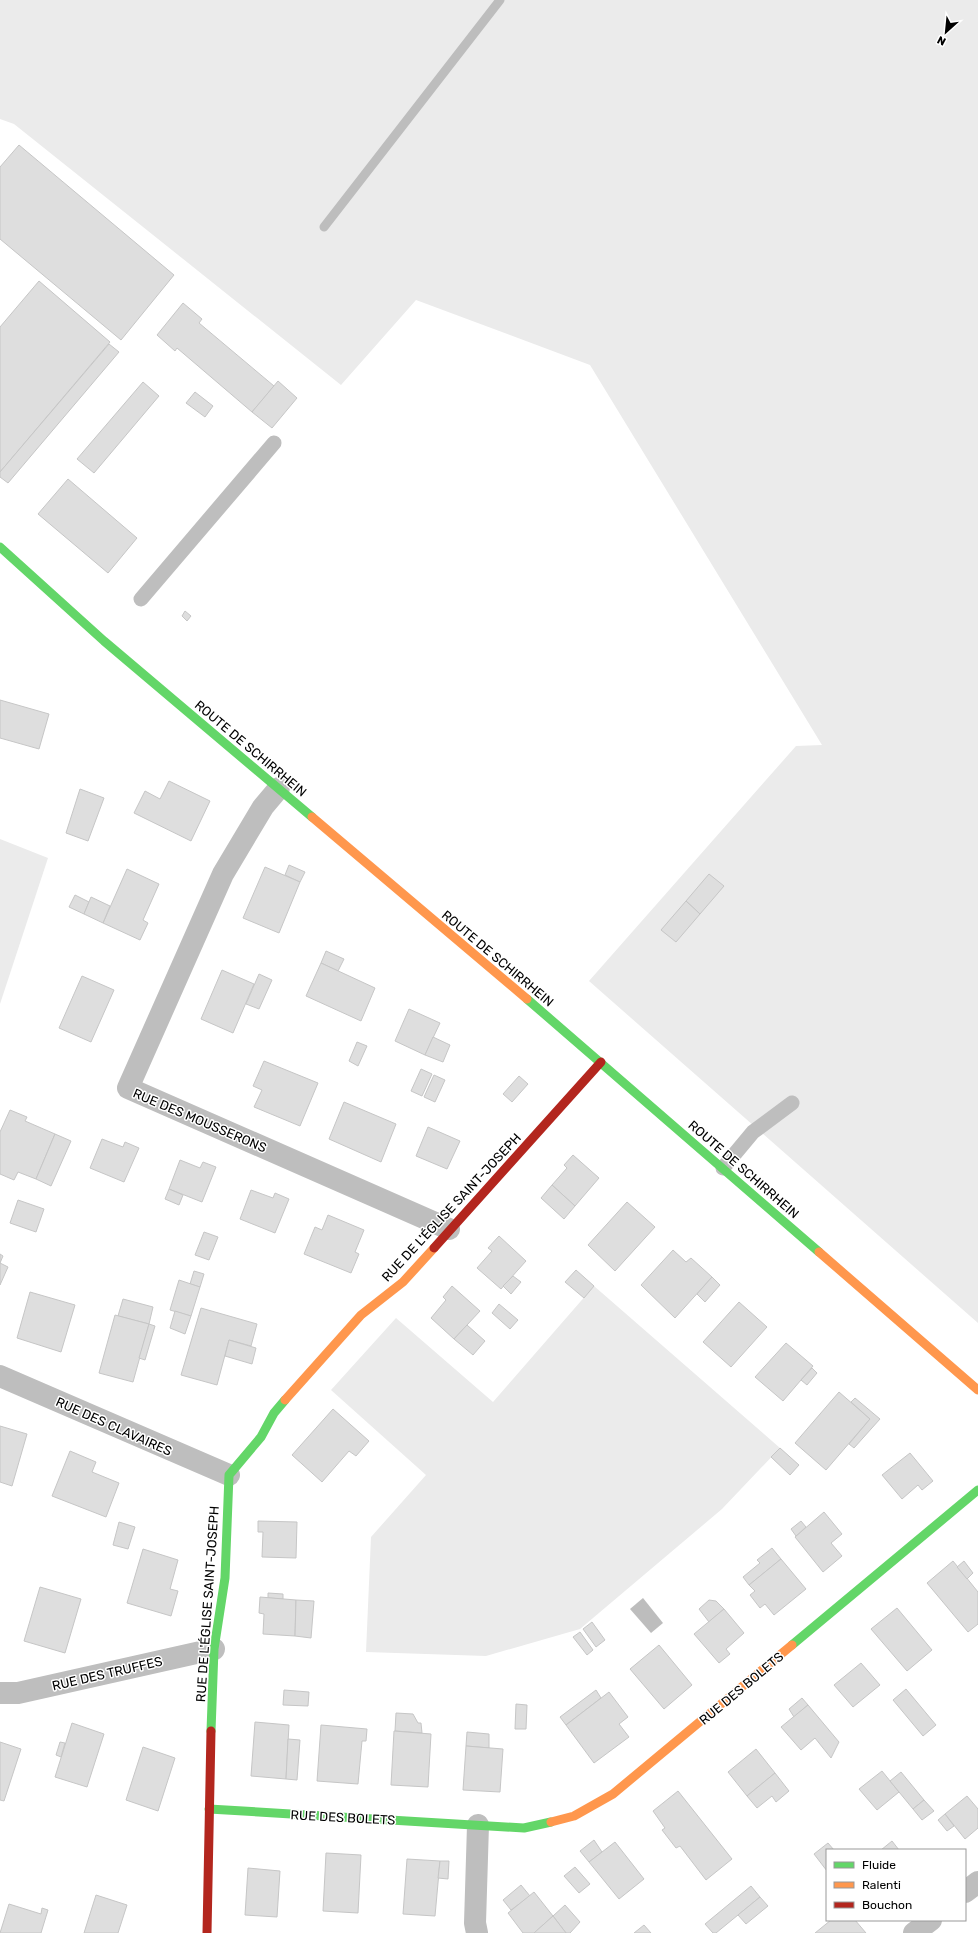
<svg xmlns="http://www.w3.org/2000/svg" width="978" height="1933" viewBox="0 0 978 1933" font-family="Rubik,sans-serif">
	<rect width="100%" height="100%" fill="#fff"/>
	<g fill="#ebebeb">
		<path d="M 0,0 L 978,0 L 978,1323 L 589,981 L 796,746 L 822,745 L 590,365 L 416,300 L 341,385 L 14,124 L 0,119 Z"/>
		<path d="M 0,839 L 48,858 L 0,1004 Z"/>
		<path d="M 594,1286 L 780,1448 L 722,1509 L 580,1629 L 486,1656 L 366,1652 L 371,1537 L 426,1475 L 331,1390 L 396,1318 L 493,1402 Z"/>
	</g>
	<path fill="#bdbdbd" d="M 643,1598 L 663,1623 L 651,1633 L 630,1609 Z"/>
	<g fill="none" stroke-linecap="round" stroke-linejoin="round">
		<path stroke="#bdbdbd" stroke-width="9" d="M 324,227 L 500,0"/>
	</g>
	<g fill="#dedede" stroke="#c6c6c6">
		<path d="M 19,145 L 174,275 L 121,340 L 0,239 L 0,167 Z"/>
		<path d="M 39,281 L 110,342 L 0,472 L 0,327 Z"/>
		<path d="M 183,303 L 202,319 L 199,323 L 274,386 L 252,412 L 177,348 L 175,351 L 157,335 Z"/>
		<path d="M 109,344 L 119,352 L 8,483 L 0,477 L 0,472 Z"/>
		<path d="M 278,381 L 297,398 L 272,428 L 252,412 Z"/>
		<path d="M 143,382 L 159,396 L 94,473 L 77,459 Z"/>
		<path d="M 195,392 L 213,406 L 205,417 L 186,403 Z"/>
		<path d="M 68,479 L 137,538 L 108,573 L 38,514 Z"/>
		<path d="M 185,611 L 191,616 L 187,621 L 182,616 Z"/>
		<path d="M 0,700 L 49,714 L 39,749 L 0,738 Z"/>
		<path d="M 169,781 L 210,801 L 191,841 L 134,813 L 145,791 L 160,799 Z"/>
		<path d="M 80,789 L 104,798 L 88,841 L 66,833 Z"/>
		<path d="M 289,865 L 305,872 L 300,882 L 285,875 Z"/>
		<path d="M 265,867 L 300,882 L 279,933 L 243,918 Z"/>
		<path d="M 127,869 L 159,884 L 143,920 L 148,923 L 140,940 L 103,923 Z"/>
		<path d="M 709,874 L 724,886 L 700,914 L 686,901 Z"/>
		<path d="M 75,895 L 89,902 L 84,914 L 69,907 Z"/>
		<path d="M 91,897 L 110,906 L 103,923 L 84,914 Z"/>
		<path d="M 686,901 L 700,914 L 676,942 L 661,930 Z"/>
		<path d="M 326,951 L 344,959 L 338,971 L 321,963 Z"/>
		<path d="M 321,963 L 375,988 L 361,1021 L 306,996 Z"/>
		<path d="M 222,970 L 254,984 L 233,1033 L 201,1019 Z"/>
		<path d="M 259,974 L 272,980 L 259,1009 L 246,1004 Z"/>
		<path d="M 82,976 L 114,990 L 91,1042 L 59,1028 Z"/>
		<path d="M 409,1009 L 440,1023 L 425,1055 L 395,1041 Z"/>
		<path d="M 433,1037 L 450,1045 L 443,1062 L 425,1055 Z"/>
		<path d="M 357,1042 L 367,1046 L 358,1066 L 349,1061 Z"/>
		<path d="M 264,1061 L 318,1083 L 300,1126 L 254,1107 L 262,1090 L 253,1086 Z"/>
		<path d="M 421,1069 L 432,1074 L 422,1096 L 411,1091 Z"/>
		<path d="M 434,1075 L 445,1080 L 435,1102 L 424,1097 Z"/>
		<path d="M 519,1076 L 528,1084 L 512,1102 L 503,1094 Z"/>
		<path d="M 344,1102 L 396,1124 L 381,1162 L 329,1139 Z"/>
		<path d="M 10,1110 L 27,1117 L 25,1121 L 55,1134 L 36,1179 L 18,1172 L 14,1180 L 0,1174 L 0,1132 Z"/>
		<path d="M 428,1127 L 460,1141 L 447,1169 L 416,1156 Z"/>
		<path d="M 55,1134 L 71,1141 L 51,1186 L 36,1179 Z"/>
		<path d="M 102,1139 L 123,1147 L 125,1142 L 139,1148 L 124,1182 L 90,1168 Z"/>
		<path d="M 573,1155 L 599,1178 L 575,1206 L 552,1185 L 567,1168 L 564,1165 Z"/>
		<path d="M 180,1160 L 200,1168 L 203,1162 L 216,1167 L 202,1202 L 169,1189 Z"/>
		<path d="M 552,1185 L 575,1206 L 564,1219 L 541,1198 Z"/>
		<path d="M 169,1189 L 183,1195 L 179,1205 L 165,1199 Z"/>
		<path d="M 251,1190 L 273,1198 L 275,1193 L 289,1199 L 275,1233 L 240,1219 Z"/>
		<path d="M 18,1200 L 44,1209 L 36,1232 L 10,1223 Z"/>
		<path d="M 627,1202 L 655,1227 L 615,1271 L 588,1245 Z"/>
		<path d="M 328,1215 L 364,1230 L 355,1252 L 359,1254 L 351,1273 L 304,1254 L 315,1227 L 322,1230 Z"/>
		<path d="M 204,1232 L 218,1237 L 209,1260 L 195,1255 Z"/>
		<path d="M 499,1236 L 526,1261 L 501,1289 L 477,1268 L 492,1251 L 488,1248 Z"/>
		<path d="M 673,1250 L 686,1262 L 691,1258 L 712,1277 L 675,1318 L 641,1285 Z"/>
		<path d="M 0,1254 L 3,1256 L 0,1263 Z"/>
		<path d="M 0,1263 L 8,1267 L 0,1285 Z"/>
		<path d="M 576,1270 L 594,1286 L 584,1298 L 565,1282 Z"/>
		<path d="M 194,1271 L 204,1274 L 200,1287 L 190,1284 Z"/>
		<path d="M 513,1276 L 521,1282 L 511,1294 L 503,1286 Z"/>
		<path d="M 712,1277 L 720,1285 L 705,1302 L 697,1294 Z"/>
		<path d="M 179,1280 L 200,1287 L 191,1316 L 170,1310 Z"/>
		<path d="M 452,1286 L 480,1311 L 454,1339 L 431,1318 L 446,1300 L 443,1297 Z"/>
		<path d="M 30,1292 L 75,1305 L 61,1352 L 17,1338 Z"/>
		<path d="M 123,1299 L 153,1307 L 149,1324 L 118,1316 Z"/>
		<path d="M 739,1302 L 767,1327 L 731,1367 L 703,1342 Z"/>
		<path d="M 499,1304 L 518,1320 L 510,1329 L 492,1313 Z"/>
		<path d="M 201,1308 L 257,1324 L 251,1346 L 229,1340 L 217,1385 L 181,1375 Z"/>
		<path d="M 175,1311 L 191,1316 L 185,1334 L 170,1328 Z"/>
		<path d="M 115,1315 L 149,1324 L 133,1382 L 99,1373 Z"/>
		<path d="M 149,1324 L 155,1326 L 145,1360 L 139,1358 Z"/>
		<path d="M 467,1325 L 485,1341 L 473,1355 L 454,1339 Z"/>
		<path d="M 229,1340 L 256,1348 L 252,1364 L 225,1356 Z"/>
		<path d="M 786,1343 L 813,1366 L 783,1401 L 755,1377 Z"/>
		<path d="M 812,1368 L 817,1373 L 807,1385 L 801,1380 Z"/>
		<path d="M 839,1392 L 870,1419 L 826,1470 L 795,1443 Z"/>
		<path d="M 855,1398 L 880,1419 L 854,1448 L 849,1444 L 870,1419 L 851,1402 Z"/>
		<path d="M 333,1409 L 369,1441 L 356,1456 L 349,1451 L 322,1482 L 292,1455 Z"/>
		<path d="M 0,1426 L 27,1434 L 12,1486 L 0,1482 Z"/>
		<path d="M 780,1448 L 799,1465 L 790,1475 L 771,1457 Z"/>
		<path d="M 70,1451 L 96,1462 L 92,1472 L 119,1483 L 106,1517 L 52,1496 Z"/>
		<path d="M 910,1453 L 933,1481 L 922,1490 L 918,1485 L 902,1499 L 882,1475 Z"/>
		<path d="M 824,1512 L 842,1534 L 831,1543 L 842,1556 L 823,1572 L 795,1537 Z"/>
		<path d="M 258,1521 L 297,1522 L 296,1558 L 262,1557 L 263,1532 L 258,1532 Z"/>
		<path d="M 801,1521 L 806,1527 L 796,1536 L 791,1529 Z"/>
		<path d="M 119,1522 L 135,1527 L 128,1549 L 113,1545 Z"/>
		<path d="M 772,1548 L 781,1559 L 749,1585 L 743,1577 L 760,1563 L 757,1560 Z"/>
		<path d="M 143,1549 L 178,1560 L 170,1589 L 178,1591 L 171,1616 L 127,1603 Z"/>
		<path d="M 781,1559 L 806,1589 L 774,1615 L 765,1604 L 760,1608 L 750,1595 L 755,1591 L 749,1585 Z"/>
		<path d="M 953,1561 L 978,1592 L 978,1624 L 968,1632 L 927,1583 Z"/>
		<path d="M 964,1561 L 973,1573 L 967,1579 L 957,1567 Z"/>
		<path d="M 40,1587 L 81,1599 L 65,1653 L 24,1641 Z"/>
		<path d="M 268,1593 L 283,1594 L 283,1599 L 268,1598 Z"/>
		<path d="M 260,1597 L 296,1600 L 295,1636 L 263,1634 L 264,1614 L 259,1613 Z"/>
		<path d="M 296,1600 L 314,1601 L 311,1638 L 295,1636 Z"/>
		<path d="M 709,1600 L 716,1601 L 724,1609 L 709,1622 L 699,1609 Z"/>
		<path d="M 897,1608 L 932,1650 L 907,1671 L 871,1629 Z"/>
		<path d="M 724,1609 L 744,1633 L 726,1649 L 730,1654 L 719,1663 L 694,1634 Z"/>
		<path d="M 592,1622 L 605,1640 L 596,1647 L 583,1629 Z"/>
		<path d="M 580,1632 L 593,1650 L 587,1655 L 573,1637 Z"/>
		<path d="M 659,1645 L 692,1685 L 664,1709 L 630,1669 Z"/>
		<path d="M 861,1663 L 880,1685 L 853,1707 L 834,1685 Z"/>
		<path d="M 906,1689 L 936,1725 L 923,1736 L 893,1700 Z"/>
		<path d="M 284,1690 L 309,1692 L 308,1706 L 283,1705 Z"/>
		<path d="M 596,1690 L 601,1698 L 566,1725 L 560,1717 Z"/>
		<path d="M 609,1692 L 628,1717 L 619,1724 L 629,1737 L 594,1763 L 566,1725 Z"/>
		<path d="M 802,1698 L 808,1705 L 794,1717 L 789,1709 Z"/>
		<path d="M 516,1704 L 527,1705 L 526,1729 L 515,1729 Z"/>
		<path d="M 808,1705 L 839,1742 L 831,1758 L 815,1738 L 801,1750 L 781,1727 Z"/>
		<path d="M 396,1713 L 413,1714 L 418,1723 L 421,1723 L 422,1733 L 395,1731 Z"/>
		<path d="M 255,1722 L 289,1725 L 286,1779 L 251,1776 Z"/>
		<path d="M 72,1723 L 104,1734 L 87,1787 L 55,1777 Z"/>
		<path d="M 321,1725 L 367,1729 L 366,1741 L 362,1741 L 358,1784 L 317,1781 Z"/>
		<path d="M 394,1731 L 431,1734 L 428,1787 L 391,1785 Z"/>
		<path d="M 467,1732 L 489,1734 L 489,1748 L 466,1746 Z"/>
		<path d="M 288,1739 L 300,1740 L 297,1780 L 286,1779 Z"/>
		<path d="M 0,1742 L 21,1749 L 4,1801 L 0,1800 Z"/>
		<path d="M 60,1742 L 65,1743 L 61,1757 L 56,1755 Z"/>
		<path d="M 466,1746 L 503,1749 L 500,1792 L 463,1790 Z"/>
		<path d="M 143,1747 L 175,1758 L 158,1811 L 126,1800 Z"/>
		<path d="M 756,1749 L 775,1773 L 747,1796 L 728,1772 Z"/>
		<path d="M 882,1771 L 899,1792 L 877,1810 L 859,1789 Z"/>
		<path d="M 901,1772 L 924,1800 L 913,1809 L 890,1781 Z"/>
		<path d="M 775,1773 L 789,1791 L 776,1802 L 772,1796 L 757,1808 L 747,1796 Z"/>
		<path d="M 678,1791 L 732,1859 L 706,1880 L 680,1846 L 676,1848 L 662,1830 L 665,1828 L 653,1811 Z"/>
		<path d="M 967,1796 L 978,1809 L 978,1828 L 965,1839 L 945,1814 Z"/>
		<path d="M 924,1800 L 934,1811 L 922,1820 L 913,1809 Z"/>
		<path d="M 945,1814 L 954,1826 L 947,1831 L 938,1820 Z"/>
		<path d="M 594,1840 L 602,1852 L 589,1862 L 580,1851 Z"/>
		<path d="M 892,1841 L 899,1850 L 881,1850 Z"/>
		<path d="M 615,1842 L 644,1879 L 619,1899 L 589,1862 Z"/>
		<path d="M 828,1843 L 834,1850 L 827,1850 L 827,1871 L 814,1854 Z"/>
		<path d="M 326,1853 L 361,1855 L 358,1913 L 323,1911 Z"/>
		<path d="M 407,1859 L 440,1861 L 435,1916 L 403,1914 Z"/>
		<path d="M 440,1861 L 449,1861 L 448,1879 L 438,1878 Z"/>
		<path d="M 575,1867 L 590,1884 L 579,1893 L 564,1876 Z"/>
		<path d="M 248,1868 L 280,1871 L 277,1917 L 245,1915 Z"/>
		<path d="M 521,1885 L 530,1896 L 511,1910 L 503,1900 Z"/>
		<path d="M 751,1886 L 760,1897 L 716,1933 L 713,1933 L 705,1924 Z"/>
		<path d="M 534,1892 L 553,1916 L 534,1933 L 523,1933 L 508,1913 Z"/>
		<path d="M 96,1895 L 127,1905 L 118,1933 L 84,1933 Z"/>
		<path d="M 760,1897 L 768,1906 L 746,1924 L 738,1915 Z"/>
		<path d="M 9,1904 L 41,1914 L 42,1908 L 48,1910 L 41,1933 L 0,1933 Z"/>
		<path d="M 565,1905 L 580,1922 L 570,1933 L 566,1933 L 553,1916 Z"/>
		<path d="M 553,1916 L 566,1933 L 534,1933 Z"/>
		<path d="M 831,1920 L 855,1920 L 866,1933 L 815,1933 Z"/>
		<path d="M 644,1925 L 651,1933 L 634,1933 Z"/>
	</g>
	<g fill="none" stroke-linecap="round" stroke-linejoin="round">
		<g stroke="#bebebe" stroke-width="15">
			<path d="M 141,599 L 274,443"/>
			<path d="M 723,1168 L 753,1132 L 792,1103"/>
		</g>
		<g stroke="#bebebe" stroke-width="22">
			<path d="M 279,788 L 263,807 L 223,874 L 128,1088 L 449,1229"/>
			<path d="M 0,1376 L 229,1475"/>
			<path d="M 0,1693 L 18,1693 L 214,1649"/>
			<path d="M 965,1892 L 978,1882"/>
			<path d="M 477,1933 L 475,1923 L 478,1825"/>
			<path d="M 914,1933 L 931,1920"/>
		</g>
		<g stroke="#63d668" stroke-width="9">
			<path d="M 0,547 L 104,641 L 312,817"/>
			<path d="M 527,999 L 819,1252"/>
			<path d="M 792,1645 L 978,1490"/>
			<path d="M 211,1731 L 214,1649 L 225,1578 L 229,1475 L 261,1437 L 274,1413 L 285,1400"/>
			<path d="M 209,1809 L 524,1828 L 551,1822"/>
		</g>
		<g stroke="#ff974d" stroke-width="9">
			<path d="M 312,817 L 527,999"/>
			<path d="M 819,1252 L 978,1390"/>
			<path d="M 285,1400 L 361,1315 L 403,1282 L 434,1248"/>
			<path d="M 551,1822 L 574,1816 L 613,1794 L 792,1645"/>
		</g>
		<g stroke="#b3261e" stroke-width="9">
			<path d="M 434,1248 L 601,1062"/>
			<path d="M 207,1933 L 211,1731"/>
		</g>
	</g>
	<g text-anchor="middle" stroke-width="3" stroke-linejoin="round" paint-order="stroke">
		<g font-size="13" fill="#000" stroke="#fff">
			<text transform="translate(251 748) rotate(40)" y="5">ROUTE DE SCHIRRHEIN</text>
			<text transform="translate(498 958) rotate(40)" y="5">ROUTE DE SCHIRRHEIN</text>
			<text transform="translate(200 1120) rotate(23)" y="5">RUE DES MOUSSERONS</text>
			<text transform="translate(744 1169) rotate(41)" y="5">ROUTE DE SCHIRRHEIN</text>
			<text transform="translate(451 1207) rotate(-47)" y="5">RUE DE L'ÉGLISE SAINT-JOSEPH</text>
			<text transform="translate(114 1426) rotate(24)" y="5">RUE DES CLAVAIRES</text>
			<text transform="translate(207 1604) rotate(-86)" y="5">RUE DE L'ÉGLISE SAINT-JOSEPH</text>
			<text transform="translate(107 1673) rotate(-13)" y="5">RUE DES TRUFFES</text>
			<text transform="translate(741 1688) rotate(-40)" y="5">RUE DES BOLETS</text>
			<text transform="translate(343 1817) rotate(3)" y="5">RUE DES BOLETS</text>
		</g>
	</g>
	<rect x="826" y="1849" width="140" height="72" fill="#ffffff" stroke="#999999"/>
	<rect x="834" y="1862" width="20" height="6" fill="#63d668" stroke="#999999"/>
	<text x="862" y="1869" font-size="12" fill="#000000">Fluide</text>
	<rect x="834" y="1882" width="20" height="6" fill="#ff974d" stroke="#999999"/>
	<text x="862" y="1889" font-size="12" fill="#000000">Ralenti</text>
	<rect x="834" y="1902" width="20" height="6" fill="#b3261e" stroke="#999999"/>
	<text x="862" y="1909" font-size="12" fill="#000000">Bouchon</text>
	<g transform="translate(946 32) rotate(207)" stroke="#ffffff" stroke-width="3" paint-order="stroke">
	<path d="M0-3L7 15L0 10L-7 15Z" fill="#000000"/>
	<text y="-6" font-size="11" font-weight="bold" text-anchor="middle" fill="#000000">N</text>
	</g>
</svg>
